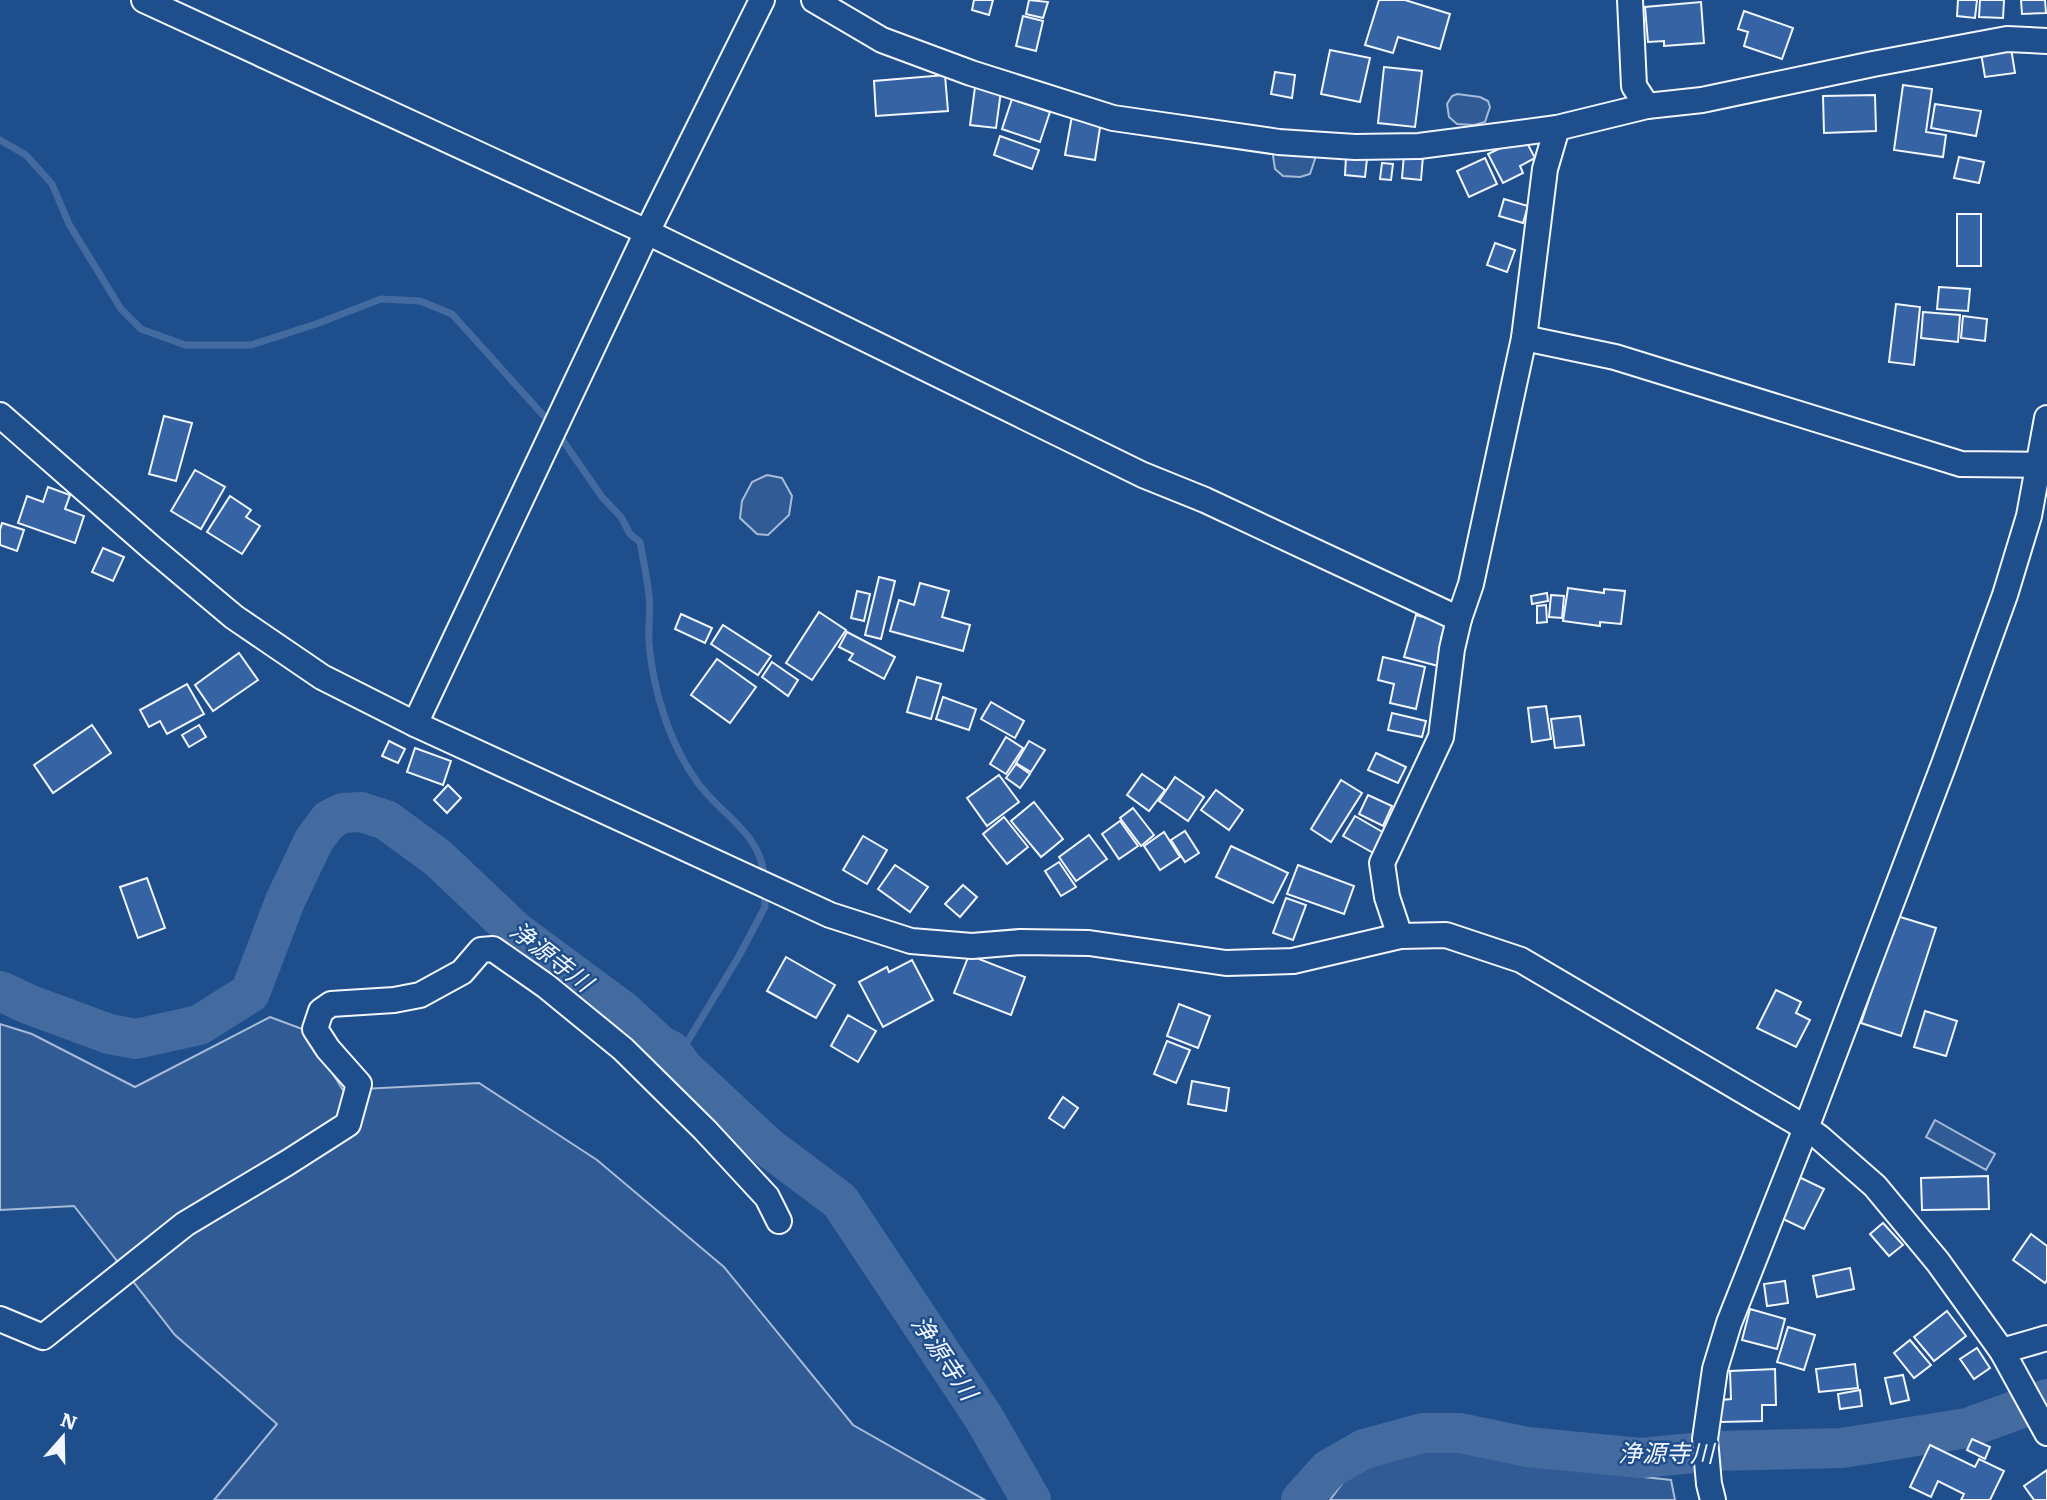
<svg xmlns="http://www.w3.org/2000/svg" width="2047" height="1500" viewBox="0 0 2047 1500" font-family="Literata,'Noto Sans JP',serif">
	<rect width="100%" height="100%" fill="#1f4e8c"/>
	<g fill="#305b95" stroke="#a8bbd7" stroke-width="2">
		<path d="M 1457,94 L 1480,97 L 1488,101 L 1490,107 L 1485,122 L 1474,125 L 1457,124 L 1449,117 L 1447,104 L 1452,96 Z"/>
		<path d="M 1278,148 L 1313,153 L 1315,159 L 1310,174 L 1300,177 L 1283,176 L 1275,169 L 1273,156 Z"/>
		<path d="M 767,475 L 782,478 L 792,496 L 789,515 L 768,535 L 757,534 L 740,518 L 742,501 L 752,482 Z"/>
		<path d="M 270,1017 L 305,1030 L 343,1090 L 479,1083 L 597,1160 L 724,1267 L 853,1425 L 985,1500 L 214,1500 L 277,1424 L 175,1335 L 74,1206 L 0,1210 L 0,1024 L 32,1034 L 135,1087 Z"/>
		<path d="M 1935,1120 L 1995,1154 L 1986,1170 L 1926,1137 Z"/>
		<path d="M 1482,1448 L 1598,1472 L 1671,1480 L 1675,1500 L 1330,1500 L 1363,1455 Z"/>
	</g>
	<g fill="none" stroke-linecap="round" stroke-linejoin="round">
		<g stroke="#446ba0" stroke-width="7">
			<path d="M 0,140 L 26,155 L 52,184 L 69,224 L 121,309 L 141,329 L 185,345 L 251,345 L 316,324 L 381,299 L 420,301 L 452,314 L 552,425"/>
			<path d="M 559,435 L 602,497 L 621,517 L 630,534 L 640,542 C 643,559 647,577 649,595 C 651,611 648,627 649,643 C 653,691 670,745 698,783 C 721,815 762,834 764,877"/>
			<path d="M 677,1059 L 739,956 L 765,907 L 764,889"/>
		</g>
		<g stroke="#446ba0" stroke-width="40">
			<path d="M 0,991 L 28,1004 L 109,1034 L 136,1039 L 199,1025 L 250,993 L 285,901 L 314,840 L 329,820 L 343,813 L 361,812 L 386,820 L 438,858 L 515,931 L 623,1011 L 662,1047 L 670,1050 L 683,1068 L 768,1147 L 840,1201 L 984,1418 L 1031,1500"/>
			<path d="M 1301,1500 L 1329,1469 L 1364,1449 L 1423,1433 L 1460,1433 L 1527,1447 L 1641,1458 L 1714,1451 L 1842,1448 L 1967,1428 L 2047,1399"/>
		</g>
	</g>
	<g fill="#3563a3" stroke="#f2f6ff" stroke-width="2">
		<path d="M 974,0 L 993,0 L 989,15 L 972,10 Z"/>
		<path d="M 1029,0 L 1048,2 L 1043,18 L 1026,14 Z"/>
		<path d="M 1379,0 L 1405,0 L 1450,14 L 1440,49 L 1398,37 L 1393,53 L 1365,45 Z"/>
		<path d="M 1958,0 L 1977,0 L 1975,18 L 1957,16 Z"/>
		<path d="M 1980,0 L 2004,0 L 2003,18 L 1979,17 Z"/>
		<path d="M 2021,0 L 2045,0 L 2046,13 L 2022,14 Z"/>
		<path d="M 1701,2 L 1704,43 L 1664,46 L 1664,41 L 1648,42 L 1645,7 Z"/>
		<path d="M 1744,11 L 1793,28 L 1782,59 L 1744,46 L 1748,32 L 1738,29 Z"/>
		<path d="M 1023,16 L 1043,21 L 1036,51 L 1016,46 Z"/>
		<path d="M 2011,48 L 2015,73 L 1985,77 L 1981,53 Z"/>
		<path d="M 1330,50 L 1370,58 L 1360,102 L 1321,94 Z"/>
		<path d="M 1384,67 L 1422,71 L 1415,127 L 1378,123 Z"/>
		<path d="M 1275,72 L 1295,75 L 1292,98 L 1271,94 Z"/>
		<path d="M 945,75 L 948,111 L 876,116 L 874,81 Z"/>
		<path d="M 1903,85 L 1932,89 L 1926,132 L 1946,135 L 1943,157 L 1894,150 Z"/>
		<path d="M 975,87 L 1001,91 L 996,128 L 970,125 Z"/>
		<path d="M 1875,95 L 1876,131 L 1824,133 L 1823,96 Z"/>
		<path d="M 1012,99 L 1050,112 L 1040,142 L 1002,129 Z"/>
		<path d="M 1935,104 L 1981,111 L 1976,136 L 1931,128 Z"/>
		<path d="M 1072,116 L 1101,121 L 1095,160 L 1065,155 Z"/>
		<path d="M 1000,136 L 1039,150 L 1032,169 L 994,155 Z"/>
		<path d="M 1525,139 L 1535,158 L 1520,166 L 1523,173 L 1503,183 L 1488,154 L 1509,144 Z"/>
		<path d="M 1404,154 L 1423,156 L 1421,180 L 1402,178 Z"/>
		<path d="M 1346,157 L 1367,159 L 1365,177 L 1345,175 Z"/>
		<path d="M 1959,157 L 1984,162 L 1979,183 L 1954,178 Z"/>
		<path d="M 1485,158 L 1497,184 L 1469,197 L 1457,171 Z"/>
		<path d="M 1382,163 L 1393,164 L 1391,180 L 1380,179 Z"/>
		<path d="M 1504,199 L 1528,206 L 1523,223 L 1499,216 Z"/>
		<rect x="1957" y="214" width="24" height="52"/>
		<path d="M 1495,243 L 1515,250 L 1507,272 L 1487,265 Z"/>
		<path d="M 1939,287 L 1970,289 L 1968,311 L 1937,309 Z"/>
		<path d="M 1896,304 L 1920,307 L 1914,365 L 1889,362 Z"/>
		<path d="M 1923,312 L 1960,315 L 1958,342 L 1921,338 Z"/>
		<path d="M 1963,316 L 1987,319 L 1985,341 L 1961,338 Z"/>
		<path d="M 164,416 L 192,423 L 176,481 L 149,474 Z"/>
		<path d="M 195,470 L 225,487 L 201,529 L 171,511 Z"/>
		<path d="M 48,487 L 70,495 L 65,509 L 84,516 L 75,543 L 18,523 L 27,496 L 43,502 Z"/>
		<path d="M 230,496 L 251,510 L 246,517 L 260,526 L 242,554 L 207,532 Z"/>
		<path d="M 2,523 L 24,530 L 17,551 L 0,545 L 0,530 Z"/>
		<path d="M 103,548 L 124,557 L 113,581 L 92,572 Z"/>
		<path d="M 879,577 L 895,581 L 881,639 L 865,635 Z"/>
		<path d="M 920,583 L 949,591 L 942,617 L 970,625 L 963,651 L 890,631 L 899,600 L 914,605 Z"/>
		<path d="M 1568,588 L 1604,593 L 1604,589 L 1625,591 L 1621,624 L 1600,622 L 1600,626 L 1563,621 Z"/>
		<path d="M 857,591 L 870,594 L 864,621 L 851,618 Z"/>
		<path d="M 1547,593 L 1548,601 L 1532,604 L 1531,596 Z"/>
		<path d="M 1551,595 L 1564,596 L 1562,618 L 1549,617 Z"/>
		<path d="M 1546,605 L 1547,622 L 1537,623 L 1537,606 Z"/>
		<path d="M 819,612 L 846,630 L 812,680 L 786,663 Z"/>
		<path d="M 681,614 L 712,628 L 705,643 L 675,629 Z"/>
		<path d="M 1416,615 L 1446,623 L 1441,638 L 1449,640 L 1442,667 L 1404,657 Z"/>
		<path d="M 723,625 L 771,656 L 758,675 L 711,644 Z"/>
		<path d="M 847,632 L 895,657 L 884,679 L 849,660 L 853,654 L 839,647 Z"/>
		<path d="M 239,653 L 258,680 L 213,711 L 195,685 Z"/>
		<path d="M 1383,657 L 1425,667 L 1416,709 L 1390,703 L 1394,684 L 1378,680 Z"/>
		<path d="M 717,659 L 756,687 L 730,723 L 691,695 Z"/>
		<path d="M 772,662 L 798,680 L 788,696 L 762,677 Z"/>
		<path d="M 917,677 L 941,684 L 931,719 L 907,712 Z"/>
		<path d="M 187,684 L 204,714 L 167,734 L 160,721 L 149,727 L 140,710 Z"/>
		<path d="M 943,697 L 976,709 L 969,730 L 936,719 Z"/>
		<path d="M 991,702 L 1024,721 L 1015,738 L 981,719 Z"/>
		<path d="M 1546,706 L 1551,739 L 1532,742 L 1528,708 Z"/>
		<path d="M 1392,713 L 1426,721 L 1422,737 L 1388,730 Z"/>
		<path d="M 1580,716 L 1584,745 L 1555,748 L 1551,719 Z"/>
		<path d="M 92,725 L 111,753 L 53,793 L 34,765 Z"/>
		<path d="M 199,725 L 206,737 L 189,747 L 182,735 Z"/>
		<path d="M 1006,737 L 1023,748 L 1006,774 L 990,764 Z"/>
		<path d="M 389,741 L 405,749 L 398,763 L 382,756 Z"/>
		<path d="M 1029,741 L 1045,750 L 1031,772 L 1016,763 Z"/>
		<path d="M 415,748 L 451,761 L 443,785 L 407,772 Z"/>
		<path d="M 1376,753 L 1406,767 L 1398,783 L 1368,770 Z"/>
		<path d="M 1016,764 L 1030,774 L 1020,788 L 1006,778 Z"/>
		<path d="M 1142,774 L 1165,790 L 1149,811 L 1127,795 Z"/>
		<path d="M 999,775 L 1019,802 L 987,826 L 967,798 Z"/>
		<path d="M 1175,777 L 1204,797 L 1188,821 L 1159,801 Z"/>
		<path d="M 1341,780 L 1362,793 L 1331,842 L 1311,829 Z"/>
		<path d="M 448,785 L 461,798 L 447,813 L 434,800 Z"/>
		<path d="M 1216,790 L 1243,810 L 1229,830 L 1201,810 Z"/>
		<path d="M 1368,795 L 1392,806 L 1383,826 L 1359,814 Z"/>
		<path d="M 1034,802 L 1063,839 L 1041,857 L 1011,821 Z"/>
		<path d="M 1133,808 L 1154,835 L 1141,846 L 1120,818 Z"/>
		<path d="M 1355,816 L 1386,834 L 1375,854 L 1343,836 Z"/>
		<path d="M 1004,817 L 1028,847 L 1007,864 L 983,834 Z"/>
		<path d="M 1120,821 L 1138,846 L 1119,859 L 1102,834 Z"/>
		<path d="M 1185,831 L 1199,853 L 1185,862 L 1171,840 Z"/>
		<path d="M 1164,832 L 1180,857 L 1160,870 L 1144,846 Z"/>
		<path d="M 1089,835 L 1107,859 L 1076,881 L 1059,857 Z"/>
		<path d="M 863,836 L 887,850 L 867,884 L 843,870 Z"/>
		<path d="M 1231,846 L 1288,873 L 1273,903 L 1216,877 Z"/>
		<path d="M 1059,862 L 1076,887 L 1061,896 L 1045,871 Z"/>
		<path d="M 895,865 L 928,887 L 910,912 L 878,889 Z"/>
		<path d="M 1298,865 L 1354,886 L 1344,914 L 1287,894 Z"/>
		<path d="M 147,878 L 165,928 L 138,938 L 120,887 Z"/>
		<path d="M 963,885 L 977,897 L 960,917 L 945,904 Z"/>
		<path d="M 1286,898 L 1306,905 L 1293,940 L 1273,933 Z"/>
		<path d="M 1897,916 L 1936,928 L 1901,1036 L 1861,1023 Z"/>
		<path d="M 969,955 L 1025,977 L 1011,1015 L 954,993 Z"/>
		<path d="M 786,957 L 835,985 L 816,1018 L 767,991 Z"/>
		<path d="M 912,960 L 933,1000 L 883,1027 L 859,982 L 887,967 L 889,972 Z"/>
		<path d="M 1776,990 L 1801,1002 L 1796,1013 L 1810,1020 L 1796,1047 L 1757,1028 Z"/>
		<path d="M 1179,1004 L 1210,1016 L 1198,1048 L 1167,1036 Z"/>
		<path d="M 1925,1011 L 1957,1021 L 1946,1056 L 1914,1047 Z"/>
		<path d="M 848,1015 L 876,1031 L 858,1062 L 831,1046 Z"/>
		<path d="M 1167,1041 L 1190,1050 L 1176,1083 L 1154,1074 Z"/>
		<path d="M 1192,1081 L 1229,1088 L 1226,1111 L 1188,1104 Z"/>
		<path d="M 1063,1097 L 1078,1108 L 1064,1128 L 1049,1118 Z"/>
		<path d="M 1988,1176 L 1989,1209 L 1922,1210 L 1921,1178 Z"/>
		<path d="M 1799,1177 L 1824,1189 L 1804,1229 L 1779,1217 Z"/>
		<path d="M 1883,1223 L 1903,1245 L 1889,1256 L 1870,1234 Z"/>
		<path d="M 2031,1234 L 2047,1246 L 2047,1280 L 2045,1283 L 2013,1260 Z"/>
		<path d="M 1850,1268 L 1854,1289 L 1817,1297 L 1813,1276 Z"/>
		<path d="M 1785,1281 L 1788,1303 L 1767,1306 L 1764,1284 Z"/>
		<path d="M 1750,1309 L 1785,1319 L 1777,1349 L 1742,1340 Z"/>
		<path d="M 1947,1311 L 1966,1336 L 1934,1361 L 1914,1337 Z"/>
		<path d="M 1788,1327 L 1815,1335 L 1804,1370 L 1777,1362 Z"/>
		<path d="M 1910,1340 L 1931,1365 L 1914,1378 L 1894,1353 Z"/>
		<path d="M 1977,1348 L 1990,1368 L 1974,1379 L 1960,1359 Z"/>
		<path d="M 1855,1364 L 1858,1388 L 1819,1392 L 1816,1369 Z"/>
		<path d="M 1775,1369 L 1776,1405 L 1762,1405 L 1762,1421 L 1721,1422 L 1721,1400 L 1731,1399 L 1730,1371 Z"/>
		<path d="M 1903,1375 L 1909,1400 L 1891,1404 L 1885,1378 Z"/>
		<path d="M 1860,1390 L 1862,1406 L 1840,1409 L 1838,1394 Z"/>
		<path d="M 1972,1439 L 1990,1447 L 1985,1459 L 1967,1450 Z"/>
		<path d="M 1930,1445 L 1975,1467 L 1979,1459 L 2004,1471 L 1990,1500 L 1961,1500 L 1964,1494 L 1938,1481 L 1931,1497 L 1910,1487 Z"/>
		<path d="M 2047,1470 L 2047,1500 L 2034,1500 L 2024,1486 Z"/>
	</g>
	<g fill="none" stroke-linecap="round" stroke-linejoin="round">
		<g stroke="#f2f6ff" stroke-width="28">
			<g id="minor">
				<path d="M 144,0 L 647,232 L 1143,475 L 1205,500 L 1459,619"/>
				<path d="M 814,0 L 882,40 L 971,73 L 1113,118 L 1279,142 L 1355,147 L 1419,146 L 1557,128 L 1647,106 L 1702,100 L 1873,64 L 2007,39 L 2047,41"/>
				<path d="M 1630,0 L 1634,86 L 1647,106"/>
				<path d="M 1524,338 L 1615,357 L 1961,464 L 2047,465"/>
				<path d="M 0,415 L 153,549 L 234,617 L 322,677 L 415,724 L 830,915 L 911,941 L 972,946 L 1020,942 L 1089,943 L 1226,963 L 1293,961 L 1400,936 L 1446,935 L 1521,960 L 1806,1128 L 1819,1137 L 1875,1186 L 1938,1262 L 2002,1351 L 2047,1433"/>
				<path d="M 415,724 L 647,232 L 762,0"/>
				<path d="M 1400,936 L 1387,897 L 1382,863 L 1441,737 L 1452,649 L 1459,619 L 1471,584 L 1524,338 L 1545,169 L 1557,128"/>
				<path d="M 0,1319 L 43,1337 L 185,1224 L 287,1163 L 348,1124 L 359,1084 L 328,1049 L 315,1029 L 321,1011 L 331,1004 L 394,1000 L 420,995 L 462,972 L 481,950 L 493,949 L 546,986 L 623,1049 L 705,1130 L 767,1197 L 779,1221"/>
				<path d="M 2002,1351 L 2047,1338"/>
				<path d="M 1713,1500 L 1709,1484 L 1705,1439 L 1715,1369 L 1729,1323 L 1806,1128 L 1944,764 L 2005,595 L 2029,516 L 2047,418"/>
			</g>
		</g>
		<use href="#minor" stroke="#1f4e8c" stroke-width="24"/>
	</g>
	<g text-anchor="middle" stroke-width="5" stroke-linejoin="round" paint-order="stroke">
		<g font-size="24" font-style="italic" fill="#f2f6ff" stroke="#1f4e8c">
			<text transform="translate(551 957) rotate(38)" y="8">浄源寺川</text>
			<text transform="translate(944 1358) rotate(56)" y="8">浄源寺川</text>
			<text x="1666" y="1462">浄源寺川</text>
		</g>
	</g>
	<g transform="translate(63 1437) rotate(20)" stroke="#1f4e8c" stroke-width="5" paint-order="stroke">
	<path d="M0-5L12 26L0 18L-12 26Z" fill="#f2f6ff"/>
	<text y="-10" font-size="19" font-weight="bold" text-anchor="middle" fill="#f2f6ff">N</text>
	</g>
</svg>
